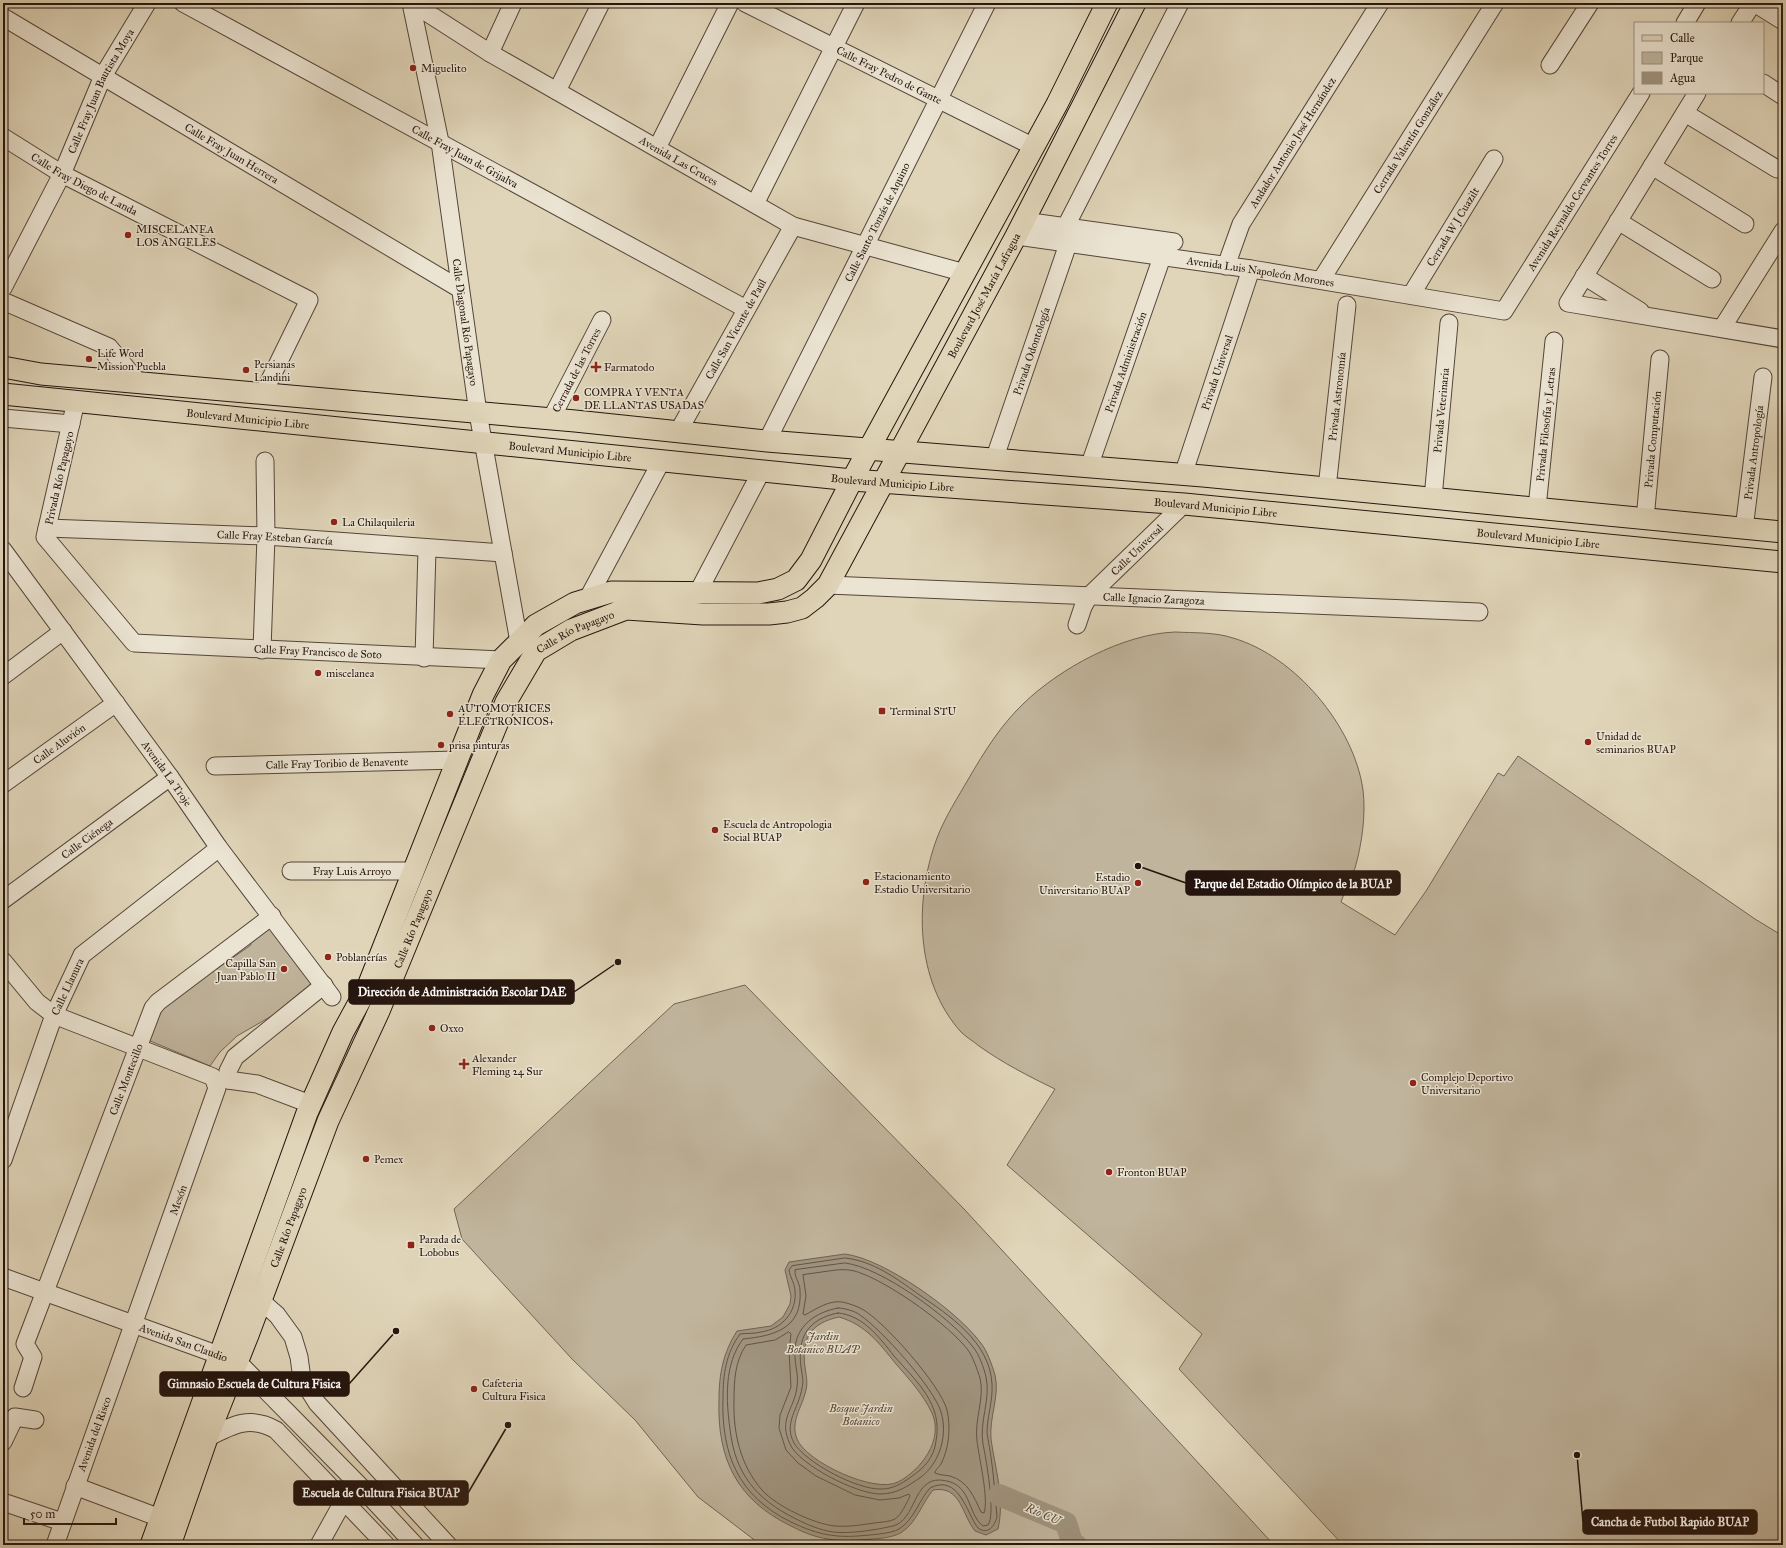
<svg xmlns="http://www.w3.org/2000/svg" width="1786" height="1548" viewBox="0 0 1786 1548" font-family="'IM FELL Great Primer',serif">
	<rect width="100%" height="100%" fill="#e0d5b9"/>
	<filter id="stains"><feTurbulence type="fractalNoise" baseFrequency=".005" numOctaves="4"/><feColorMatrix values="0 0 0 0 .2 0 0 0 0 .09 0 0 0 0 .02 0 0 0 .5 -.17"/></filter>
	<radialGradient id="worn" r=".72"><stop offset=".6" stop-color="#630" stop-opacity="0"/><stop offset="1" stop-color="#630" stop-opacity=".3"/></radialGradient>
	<g fill="#c0b49c" stroke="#726455">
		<path d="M 1175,632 C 1194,633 1215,632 1233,638 C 1295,656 1354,726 1363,790 C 1366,814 1362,844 1355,868 C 1351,879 1345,890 1341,902 L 1395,935 L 1426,891 L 1498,773 L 1504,776 L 1518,756 L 1755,919 L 1783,936 L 1783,1545 L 1343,1545 L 1179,1369 L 1202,1334 L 1007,1165 L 1055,1089 C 1028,1076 1003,1063 979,1046 C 973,1041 966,1037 961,1032 C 915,981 914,900 937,838 C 945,817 958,797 969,778 C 984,752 1001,725 1023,704 C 1060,668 1123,634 1175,632 Z"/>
		<path d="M 268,926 L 320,983 L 294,1003 L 237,1036 L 220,1052 L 210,1066 L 148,1040 L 158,1015 L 169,1002 L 251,945 L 250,940 Z"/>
		<path d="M 745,985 L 964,1209 L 1274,1545 L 761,1545 L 698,1497 L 635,1420 L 572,1359 L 462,1239 L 454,1209 L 674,1004 Z"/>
	</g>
	<path fill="#a0947f" stroke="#6f6152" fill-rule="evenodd" d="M 845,1254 C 884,1259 956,1310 980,1342 C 987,1350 992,1365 995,1375 C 1000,1396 989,1417 991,1439 C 995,1468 1005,1499 998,1529 L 986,1535 L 975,1531 C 962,1515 961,1485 933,1490 C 922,1503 917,1522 902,1532 C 892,1539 871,1539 858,1540 C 833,1542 813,1538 791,1526 C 737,1500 717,1459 719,1400 C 719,1374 723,1353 737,1331 L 771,1326 L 783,1317 L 790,1304 L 791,1296 L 785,1270 L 789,1262 ZM 839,1317 C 866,1325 879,1343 896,1364 C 909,1379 923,1394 932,1413 C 944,1440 921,1470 898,1482 C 875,1494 806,1462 797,1439 C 790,1421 802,1408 806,1390 C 808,1382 806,1375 805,1367 C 801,1338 811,1323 839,1317 Z"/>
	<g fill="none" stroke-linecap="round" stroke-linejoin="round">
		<g stroke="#625446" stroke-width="1">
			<path d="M 845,1258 C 873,1261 896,1278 918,1294 C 949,1315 990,1342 992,1384 C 993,1401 987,1417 987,1433 C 988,1441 990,1449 991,1457 C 994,1477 995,1497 997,1517 C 994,1527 988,1535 978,1528 C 967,1514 959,1473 930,1488 C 919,1500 914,1520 899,1529 C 891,1534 868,1535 858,1536 C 832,1538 814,1533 791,1522 C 738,1496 721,1454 723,1397 C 723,1375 726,1353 740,1334 C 747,1333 754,1334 761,1332 C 782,1329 797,1312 795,1291 C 795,1284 790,1277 789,1270 L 792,1266 Z"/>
			<path d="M 845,1263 C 881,1267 951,1318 973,1347 C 979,1354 984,1368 986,1377 C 991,1399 979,1422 983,1444 C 986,1458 996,1515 988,1525 L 983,1526 C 966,1513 973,1482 940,1480 C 913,1479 916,1520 893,1526 C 875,1530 851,1534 833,1532 C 820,1530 808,1525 796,1519 C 756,1499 735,1474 730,1429 C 726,1400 724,1364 743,1339 C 773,1336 803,1329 800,1290 C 800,1283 794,1277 795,1270 Z"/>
			<path d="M 836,1270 C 846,1269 854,1270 863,1274 C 892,1285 949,1325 968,1350 C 973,1357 977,1369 980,1378 C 985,1398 974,1420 977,1441 C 979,1458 989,1499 984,1513 L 981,1512 C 974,1497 968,1481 950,1476 C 945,1475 939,1475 935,1473 C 935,1470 939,1467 941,1464 C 949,1448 951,1428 947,1410 C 941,1386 884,1321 862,1309 C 856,1306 848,1303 842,1302 C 829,1300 816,1309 805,1315 L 803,1314 L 806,1296 L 803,1275 Z"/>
			<path d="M 838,1308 C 844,1308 855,1311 860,1315 C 881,1329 934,1388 941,1412 C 948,1434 940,1463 921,1477 C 908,1486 897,1494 880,1494 C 857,1494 799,1465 790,1444 C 778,1419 794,1410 797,1387 C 799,1375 794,1363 795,1351 C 795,1326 816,1312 838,1308 Z"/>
			<path d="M 838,1313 C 863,1315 880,1338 894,1356 C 917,1382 943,1404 936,1441 C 934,1458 924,1468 911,1477 C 901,1484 893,1489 881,1489 C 858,1490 806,1463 794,1443 C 783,1423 799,1408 802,1388 C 804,1381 802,1375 801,1367 C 797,1337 808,1319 838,1313 Z"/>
			<path d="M 789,1332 L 791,1334 L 789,1351 L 791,1387 L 780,1415 L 779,1428 L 786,1450 L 798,1463 L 816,1476 L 855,1495 L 880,1500 L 899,1498 L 909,1494 L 910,1496 C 906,1504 902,1514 895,1519 C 890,1522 880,1522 874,1523 C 861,1525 848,1527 835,1526 C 814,1524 776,1506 762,1490 C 740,1465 733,1432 734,1400 C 734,1381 735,1361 746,1345 L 775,1340 Z"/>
		</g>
		<path stroke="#a0947f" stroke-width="22" d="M 999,1495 L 1066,1523 L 1072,1542 L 1076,1545"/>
		<g stroke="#544539" stroke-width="19">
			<g id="minor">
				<path id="s1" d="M 183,3 L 746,309"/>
				<path id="s2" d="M 411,3 L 440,142 L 478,413 L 519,642"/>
				<path id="s3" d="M 412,3 L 490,53 L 793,226 L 965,273"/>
				<path id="s4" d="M 745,3 L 1034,147"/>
				<path d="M 1754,3 L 1783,21"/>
				<path id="s5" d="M 3,17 L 460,289"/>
				<path d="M 1685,23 L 1697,3"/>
				<path d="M 1740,23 L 1753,3"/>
				<path d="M 490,53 L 513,3"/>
				<path d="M 1550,65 L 1590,3"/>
				<path d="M 1763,83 L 1783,96"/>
				<path d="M 557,91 L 601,3"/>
				<path d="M 1697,93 L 1568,303 L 1783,339"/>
				<path d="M 1685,113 L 1777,169"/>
				<path id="s6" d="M 3,137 L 62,174 L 309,300 L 263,394"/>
				<path d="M 657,148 L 730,3"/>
				<path d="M 1652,166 L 1745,224"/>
				<path d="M 755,204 L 856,3"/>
				<path d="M 1024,221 L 1174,242"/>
				<path d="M 1618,221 L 1712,279"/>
				<path d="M 1066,226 L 1180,3"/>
				<path id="s7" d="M 1016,236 L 1251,269 L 1504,311 L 1641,93"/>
				<path id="s8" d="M 1226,266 L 1241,224 L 1380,3"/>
				<path d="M 1584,276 L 1640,311"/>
				<path id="s9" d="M 1321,280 L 1495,3"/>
				<path id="s10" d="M 3,288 L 62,174 L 103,76 L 147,3"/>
				<path id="s11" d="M 1411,295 L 1494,159"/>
				<path d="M 3,301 L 109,347 L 138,382"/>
				<path d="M 1722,328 L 1783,231"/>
				<path id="s12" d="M 76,401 L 45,537 L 134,643 L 501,660"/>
				<path d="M 3,418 L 71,424"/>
				<path id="s13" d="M 551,419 L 602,320"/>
				<path id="s14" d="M 678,432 L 793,226"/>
				<path id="s15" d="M 767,441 L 987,3"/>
				<path id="s16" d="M 994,460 L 1068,244"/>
				<path id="s17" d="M 1089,467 L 1162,257"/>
				<path id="s18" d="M 1183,475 L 1251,269"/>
				<path id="s19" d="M 1327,488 L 1347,305"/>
				<path id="s20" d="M 1433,498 L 1449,323"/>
				<path id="s21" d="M 1537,508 L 1554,341"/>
				<path id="s22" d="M 1645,519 L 1660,359"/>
				<path id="s23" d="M 47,528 L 266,536 L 503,553"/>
				<path id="s24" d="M 1744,529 L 1763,377"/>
				<path id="s25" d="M 3,550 L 170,777 L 219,848 L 332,997"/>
				<path id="s26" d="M 828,585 L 1479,612"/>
				<path d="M 698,592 L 762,470"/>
				<path d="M 587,600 L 662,460"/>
				<path id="s27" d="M 1077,625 L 1083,607 L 1089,596 L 1184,504"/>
				<path d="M 262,650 L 266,536 L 265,461"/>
				<path d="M 424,658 L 427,549"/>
				<path d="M 3,676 L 63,631"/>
				<path id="s28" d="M 215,766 L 458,760"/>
				<path id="s29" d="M 3,784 L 116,703"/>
				<path id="s30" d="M 291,871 L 413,871"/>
				<path id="s31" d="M 3,900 L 170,777"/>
				<path d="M 3,961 L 37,1002 L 54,1015 L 213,1077 L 217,1088 L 55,1545"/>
				<path d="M 228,1080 L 228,1071 L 235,1057 L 324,985"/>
				<path d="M 228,1080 L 257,1084 L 310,1104"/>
				<path id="s32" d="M 3,1160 L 54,1015 L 82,955 L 219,848"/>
				<path id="s33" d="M 3,1277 L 238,1362 L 361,1487 L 415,1545"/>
				<path d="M 261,1301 L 277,1315 L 293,1337 L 299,1357 L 302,1379 L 317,1403 L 448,1545"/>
				<path id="s34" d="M 23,1388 L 33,1357 L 25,1344 L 153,1008 L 158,1002 L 272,916"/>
				<path d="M 207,1438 C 232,1425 250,1415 276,1430 L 386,1545"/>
				<path d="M 3,1442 L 15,1417 L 35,1420"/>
				<path d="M 75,1486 L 160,1518"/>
				<path d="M 3,1502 L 62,1522"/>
				<path d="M 319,1545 L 344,1500"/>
			</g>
		</g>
		<g stroke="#25150e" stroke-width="23">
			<g id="major">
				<path d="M 3,367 L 41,374 L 575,421 L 767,441 L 1203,476 L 1783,532"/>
				<path id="s35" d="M 3,394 L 852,480 L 1184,504 L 1783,562"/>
				<path d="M 151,1545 L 307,1113 L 343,1032 L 368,986 L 483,695 L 501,660 L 536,625 L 575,603 L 611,592 L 758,593 L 778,589 L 796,580 L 811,560 L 852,480 L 1057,104 L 1107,3"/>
				<path id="s36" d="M 170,1545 L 207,1438 L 248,1335 L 328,1121 L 379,1011 L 506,702 L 536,651 L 571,630 L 626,609 L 703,614 L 769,614 L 787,612 L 802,608 L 815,598 L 828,585 L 1016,236 L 1135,3"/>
			</g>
		</g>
		<use href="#minor" stroke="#ebe4d2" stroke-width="17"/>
		<use href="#major" stroke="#e0d5b9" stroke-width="21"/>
	</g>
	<g fill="#8f2418" stroke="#ebe4d2" stroke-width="1.5">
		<circle cx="413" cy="68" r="4"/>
		<circle cx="128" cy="235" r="4"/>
		<circle cx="89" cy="359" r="4"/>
		<path d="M594 361h4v4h4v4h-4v4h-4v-4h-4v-4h4z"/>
		<circle cx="246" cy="370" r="4"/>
		<circle cx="576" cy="398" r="4"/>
		<circle cx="334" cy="522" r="4"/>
		<circle cx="318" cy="673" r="4"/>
		<rect x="878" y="707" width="8" height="8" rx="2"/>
		<circle cx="450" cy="714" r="4"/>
		<circle cx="1588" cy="742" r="4"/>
		<circle cx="441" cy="745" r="4"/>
		<circle cx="715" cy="830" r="4"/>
		<circle cx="866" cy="882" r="4"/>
		<circle cx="1138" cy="883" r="4"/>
		<circle cx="328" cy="957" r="4"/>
		<circle cx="284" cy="969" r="4"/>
		<circle cx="432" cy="1028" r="4"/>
		<path d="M462 1058h4v4h4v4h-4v4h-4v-4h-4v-4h4z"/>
		<circle cx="1413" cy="1083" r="4"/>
		<circle cx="366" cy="1159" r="4"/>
		<circle cx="1109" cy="1172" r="4"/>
		<rect x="407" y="1241" width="8" height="8" rx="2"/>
		<circle cx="474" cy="1389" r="4"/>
	</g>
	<g text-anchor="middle" stroke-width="3" stroke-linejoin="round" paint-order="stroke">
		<g font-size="11" fill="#25150e" stroke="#ebe4d2" text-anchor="start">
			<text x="421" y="72">Miguelito</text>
			<text x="136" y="233">MISCELANEA<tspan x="136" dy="13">LOS ANGELES</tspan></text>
			<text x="97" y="357">Life Word<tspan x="97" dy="13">Mission Puebla</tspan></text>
			<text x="254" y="368">Persianas<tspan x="254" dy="13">Landini</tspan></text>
			<text x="604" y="371">Farmatodo</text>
			<text x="584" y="396">COMPRA Y VENTA<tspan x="584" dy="13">DE LLANTAS USADAS</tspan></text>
			<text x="342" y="526">La Chilaquileria</text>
			<text x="326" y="677">miscelanea</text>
			<text x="458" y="712">AUTOMOTRICES<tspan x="458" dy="13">ELECTRONICOS+</tspan></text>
			<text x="890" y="715">Terminal STU</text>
			<text x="1596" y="740">Unidad de<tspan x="1596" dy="13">seminarios BUAP</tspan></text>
			<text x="449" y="749">prisa pinturas</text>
			<text x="723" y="828">Escuela de Antropologia<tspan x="723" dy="13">Social BUAP</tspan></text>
			<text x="874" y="880">Estacionamiento<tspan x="874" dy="13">Estadio Universitario</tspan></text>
			<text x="1130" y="881" text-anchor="end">Estadio<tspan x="1130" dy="13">Universitario BUAP</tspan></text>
			<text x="336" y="961">Poblanerías</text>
			<text x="276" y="967" text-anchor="end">Capilla San<tspan x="276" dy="13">Juan Pablo II</tspan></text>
			<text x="440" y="1032">Oxxo</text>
			<text x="472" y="1062">Alexander<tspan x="472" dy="13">Fleming 24 Sur</tspan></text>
			<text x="1421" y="1081">Complejo Deportivo<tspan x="1421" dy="13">Universitario</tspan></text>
			<text x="374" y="1163">Pemex</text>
			<text x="1117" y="1176">Fronton BUAP</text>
			<text x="419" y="1243">Parada de<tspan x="419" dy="13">Lobobus</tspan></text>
			<text x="482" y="1387">Cafeteria<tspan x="482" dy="13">Cultura Fisica</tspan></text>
		</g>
		<g font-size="11" fill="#25150e" stroke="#ebe4d2">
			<text dy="4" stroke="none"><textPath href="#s4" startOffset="161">Calle Fray Pedro de Gante</textPath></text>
			<text dy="4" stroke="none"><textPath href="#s10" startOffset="220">Calle Fray Juan Bautista Moya</textPath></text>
			<text dy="4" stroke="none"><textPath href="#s9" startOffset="163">Cerrada Valentín González</textPath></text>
			<text dy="4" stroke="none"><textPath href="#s8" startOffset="141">Andador Antonio José Hernández</textPath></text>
			<text dy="4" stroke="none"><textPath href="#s5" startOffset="266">Calle Fray Juan Herrera</textPath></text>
			<text dy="4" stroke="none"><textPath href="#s1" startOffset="321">Calle Fray Juan de Grijalva</textPath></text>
			<text dy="4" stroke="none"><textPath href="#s3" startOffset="310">Avenida Las Cruces</textPath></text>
			<text dy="4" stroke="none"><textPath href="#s6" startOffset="94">Calle Fray Diego de Landa</textPath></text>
			<text dy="4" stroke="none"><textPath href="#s7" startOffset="622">Avenida Reynaldo Cervantes Torres</textPath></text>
			<text dy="4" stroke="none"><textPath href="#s15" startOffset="245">Calle Santo Tomás de Aquino</textPath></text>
			<text dy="4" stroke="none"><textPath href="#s11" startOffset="80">Cerrada W J Cuazilt</textPath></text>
			<text dy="4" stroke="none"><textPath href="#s7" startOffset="247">Avenida Luis Napoleón Morones</textPath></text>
			<text dy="4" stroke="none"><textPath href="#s36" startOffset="1607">Boulevard José María Lafragua</textPath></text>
			<text dy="4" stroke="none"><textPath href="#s2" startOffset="324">Calle Diagonal Río Papagayo</textPath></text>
			<text dy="4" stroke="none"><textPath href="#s14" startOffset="118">Calle San Vicente de Paúl</textPath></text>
			<text dy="4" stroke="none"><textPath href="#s16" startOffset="115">Privada Odontología</textPath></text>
			<text dy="4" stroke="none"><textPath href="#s17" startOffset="111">Privada Administración</textPath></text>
			<text dy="4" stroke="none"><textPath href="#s13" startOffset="55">Cerrada de las Torres</textPath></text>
			<text dy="4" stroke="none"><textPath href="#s18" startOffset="108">Privada Universal</textPath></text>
			<text dy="4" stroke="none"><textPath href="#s19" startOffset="92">Privada Astronomía</textPath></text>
			<text dy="4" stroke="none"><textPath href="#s20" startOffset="88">Privada Veterinaria</textPath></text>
			<text dy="4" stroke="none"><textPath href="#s35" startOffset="246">Boulevard Municipio Libre</textPath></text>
			<text dy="4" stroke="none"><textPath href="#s21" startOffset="84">Privada Filosofía y Letras</textPath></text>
			<text dy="4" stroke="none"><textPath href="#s22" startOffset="80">Privada Computación</textPath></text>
			<text dy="4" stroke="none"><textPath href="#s35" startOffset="570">Boulevard Municipio Libre</textPath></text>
			<text dy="4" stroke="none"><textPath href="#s24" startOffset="77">Privada Antropología</textPath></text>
			<text transform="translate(59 478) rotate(-77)" y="4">Privada Río Papagayo</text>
			<text dy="4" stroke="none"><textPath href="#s35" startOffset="894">Boulevard Municipio Libre</textPath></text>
			<text dy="4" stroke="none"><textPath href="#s35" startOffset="1218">Boulevard Municipio Libre</textPath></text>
			<text dy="4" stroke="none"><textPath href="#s23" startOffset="228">Calle Fray Esteban García</textPath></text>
			<text dy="4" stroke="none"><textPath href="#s35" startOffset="1542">Boulevard Municipio Libre</textPath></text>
			<text dy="4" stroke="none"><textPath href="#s27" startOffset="98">Calle Universal</textPath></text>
			<text dy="4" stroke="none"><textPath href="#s26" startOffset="326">Calle Ignacio Zaragoza</textPath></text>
			<text dy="4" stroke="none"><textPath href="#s36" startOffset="1011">Calle Río Papagayo</textPath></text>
			<text dy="4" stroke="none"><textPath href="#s12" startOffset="462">Calle Fray Francisco de Soto</textPath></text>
			<text dy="4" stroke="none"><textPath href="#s29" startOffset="69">Calle Aluvión</textPath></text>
			<text dy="4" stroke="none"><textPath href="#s28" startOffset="122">Calle Fray Toribio de Benavente</textPath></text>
			<text dy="4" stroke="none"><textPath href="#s25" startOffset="277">Avenida La Troje</textPath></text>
			<text dy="4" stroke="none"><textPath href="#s31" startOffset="104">Calle Ciénega</textPath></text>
			<text dy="4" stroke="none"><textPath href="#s30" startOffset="61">Fray Luis Arroyo</textPath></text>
			<text dy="4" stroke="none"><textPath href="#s36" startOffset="663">Calle Río Papagayo</textPath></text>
			<text dy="4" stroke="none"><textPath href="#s32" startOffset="185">Calle Llanura</textPath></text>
			<text dy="4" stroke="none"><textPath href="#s34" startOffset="331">Calle Montecillo</textPath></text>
			<text transform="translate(178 1200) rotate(-70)" y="4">Mesón</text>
			<text dy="4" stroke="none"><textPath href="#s36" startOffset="339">Calle Río Papagayo</textPath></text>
			<text dy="4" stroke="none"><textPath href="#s33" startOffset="192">Avenida San Claudio</textPath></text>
			<text transform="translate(94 1434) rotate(-70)" y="4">Avenida del Risco</text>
		</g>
		<g font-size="11" font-style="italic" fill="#544539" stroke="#ebe4d2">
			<text x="823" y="1340">Jardin<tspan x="823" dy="13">Botanico BUAP</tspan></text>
			<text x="861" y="1412">Bosque Jardin<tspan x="861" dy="13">Botanico</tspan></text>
		</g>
		<g font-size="12" font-style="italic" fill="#56483b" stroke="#ebe4d2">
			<text transform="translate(1043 1514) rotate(23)" y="4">Rio CU</text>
		</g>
	</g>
	<path fill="none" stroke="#25150e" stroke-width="1.5" d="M1138 866L1186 883M618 962L574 992M396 1331L349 1384M508 1425L468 1493M1577 1455L1583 1522"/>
	<g fill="#25150e" stroke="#ebe4d2" stroke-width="1.5">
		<circle cx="1138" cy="866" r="4"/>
		<circle cx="618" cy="962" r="4"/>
		<circle cx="396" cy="1331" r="4"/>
		<circle cx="508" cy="1425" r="4"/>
		<circle cx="1577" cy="1455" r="4"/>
	</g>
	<g fill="#25150e" stroke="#25150e" stroke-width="1.5">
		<rect x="1186" y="871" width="214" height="24" rx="4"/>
		<rect x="349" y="980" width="225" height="24" rx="4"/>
		<rect x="160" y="1372" width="189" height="24" rx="4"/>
		<rect x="294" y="1481" width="174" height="24" rx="4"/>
		<rect x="1583" y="1510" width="174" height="24" rx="4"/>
	</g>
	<g font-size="12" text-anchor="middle" font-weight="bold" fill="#fff">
		<text x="1293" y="888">Parque del Estadio Olímpico de la BUAP</text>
		<text x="462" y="996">Dirección de Administración Escolar DAE</text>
		<text x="254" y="1388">Gimnasio Escuela de Cultura Fisica</text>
		<text x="381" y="1497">Escuela de Cultura Fisica BUAP</text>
		<text x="1670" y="1526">Cancha de Futbol Rapido BUAP</text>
	</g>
	<rect width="1786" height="1548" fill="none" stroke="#e0d5b9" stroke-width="16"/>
	<rect x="4" y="4" width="1778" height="1540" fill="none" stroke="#25150e" stroke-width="2"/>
	<rect x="8" y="8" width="1770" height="1532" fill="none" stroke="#25150e"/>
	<rect x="1634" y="22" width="130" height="72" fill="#ebe4d2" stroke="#9c9184"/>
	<rect x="1642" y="35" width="20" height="6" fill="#e0d5b9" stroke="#9c9184"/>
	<text x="1670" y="42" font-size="12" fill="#25150e">Calle</text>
	<rect x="1642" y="52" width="20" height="12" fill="#c0b49c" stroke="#9c9184"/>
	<text x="1670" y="62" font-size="12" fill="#25150e">Parque</text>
	<rect x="1642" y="72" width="20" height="12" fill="#a0947f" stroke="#9c9184"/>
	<text x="1670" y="82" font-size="12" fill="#25150e">Agua</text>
	<path d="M24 1518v6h92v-6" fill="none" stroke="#25150e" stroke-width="2"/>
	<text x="30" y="1518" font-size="12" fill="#25150e" stroke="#ebe4d2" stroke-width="3" paint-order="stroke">50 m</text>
	<rect width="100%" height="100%" filter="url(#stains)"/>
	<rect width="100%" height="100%" fill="url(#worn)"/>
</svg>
